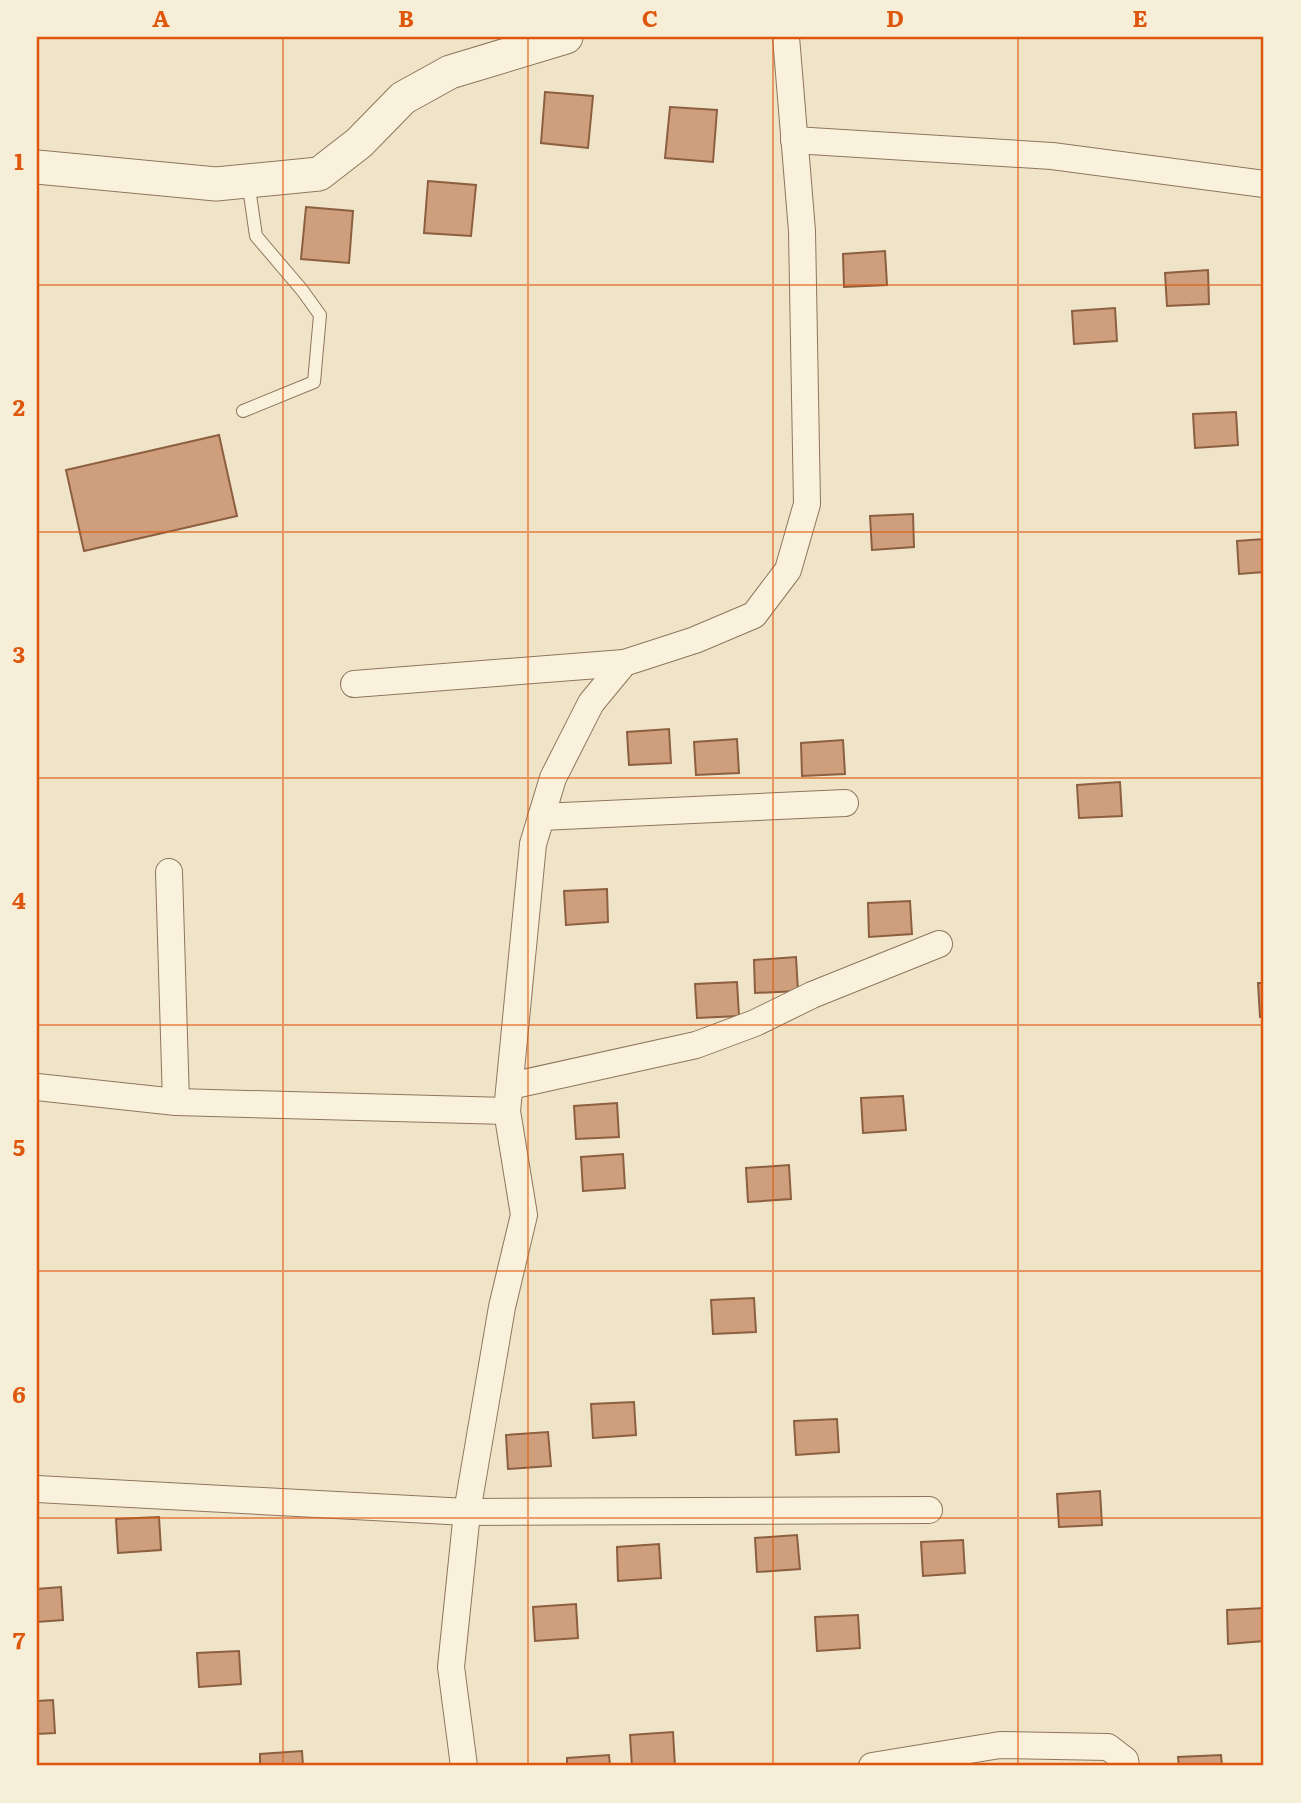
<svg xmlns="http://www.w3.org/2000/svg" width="1301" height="1803" viewBox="0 0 1301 1803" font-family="Literata,serif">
	<rect width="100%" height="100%" fill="#f0e4c8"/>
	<g fill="#cf9f7d" stroke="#8d5f41" stroke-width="2">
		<path d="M 545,92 L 593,96 L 588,148 L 541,143 Z"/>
		<path d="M 670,107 L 717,110 L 713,162 L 665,158 Z"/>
		<path d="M 428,181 L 476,185 L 471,236 L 424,233 Z"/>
		<path d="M 306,207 L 353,211 L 349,263 L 301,259 Z"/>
		<path d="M 885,251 L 887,285 L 844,287 L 843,254 Z"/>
		<path d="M 1208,270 L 1209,304 L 1167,306 L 1165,273 Z"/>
		<path d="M 1115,308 L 1117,341 L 1074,344 L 1072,311 Z"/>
		<path d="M 1236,412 L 1238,445 L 1195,448 L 1193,414 Z"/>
		<path d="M 219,435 L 237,516 L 84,551 L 66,470 Z"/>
		<path d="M 913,514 L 914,547 L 872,550 L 870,516 Z"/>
		<path d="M 1264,539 L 1264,572 L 1239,574 L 1237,541 Z"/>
		<path d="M 669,729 L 671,763 L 629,765 L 627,732 Z"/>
		<path d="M 737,739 L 739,773 L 696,775 L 694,742 Z"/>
		<path d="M 843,740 L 845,774 L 802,776 L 801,743 Z"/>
		<path d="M 1120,782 L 1122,816 L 1079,818 L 1077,785 Z"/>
		<path d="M 607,889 L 608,922 L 566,925 L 564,891 Z"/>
		<path d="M 910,901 L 912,934 L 869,937 L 868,903 Z"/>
		<path d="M 796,957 L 798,991 L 755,993 L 754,960 Z"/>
		<path d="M 737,982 L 739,1016 L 697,1018 L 695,984 Z"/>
		<path d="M 1258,983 L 1264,983 L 1264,1016 L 1260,1017 Z"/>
		<path d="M 903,1096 L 906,1130 L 863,1133 L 861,1098 Z"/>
		<path d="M 617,1103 L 619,1137 L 576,1139 L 574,1106 Z"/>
		<path d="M 623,1154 L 625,1188 L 583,1191 L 581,1157 Z"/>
		<path d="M 789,1165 L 791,1199 L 748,1202 L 746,1168 Z"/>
		<path d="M 754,1298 L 756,1332 L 713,1334 L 711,1300 Z"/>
		<path d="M 634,1402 L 636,1435 L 593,1438 L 591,1404 Z"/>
		<path d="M 837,1419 L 839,1452 L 796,1455 L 794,1421 Z"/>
		<path d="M 548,1432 L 551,1466 L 508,1469 L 506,1435 Z"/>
		<path d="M 1100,1491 L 1102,1525 L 1059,1527 L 1057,1494 Z"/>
		<path d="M 159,1517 L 161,1550 L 118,1553 L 116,1519 Z"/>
		<path d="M 797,1535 L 800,1569 L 757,1572 L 755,1538 Z"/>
		<path d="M 963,1540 L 965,1573 L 923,1576 L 921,1542 Z"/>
		<path d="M 659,1544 L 661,1578 L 618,1581 L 617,1547 Z"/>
		<path d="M 61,1587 L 63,1620 L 37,1622 L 37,1589 Z"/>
		<path d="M 576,1604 L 578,1638 L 535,1641 L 533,1607 Z"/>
		<path d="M 1264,1608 L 1264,1641 L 1228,1644 L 1227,1610 Z"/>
		<path d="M 858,1615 L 860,1648 L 817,1651 L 815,1617 Z"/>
		<path d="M 239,1651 L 241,1684 L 199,1687 L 197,1653 Z"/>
		<path d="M 53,1700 L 55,1733 L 37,1734 L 37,1701 Z"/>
		<path d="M 673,1732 L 675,1766 L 632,1766 L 630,1735 Z"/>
		<path d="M 302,1751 L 303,1766 L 260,1766 L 260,1754 Z"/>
		<path d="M 609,1755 L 610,1766 L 567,1766 L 567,1758 Z"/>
		<path d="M 1221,1755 L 1222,1766 L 1179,1766 L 1178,1757 Z"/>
	</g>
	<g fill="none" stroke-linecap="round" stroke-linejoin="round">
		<g stroke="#8d765c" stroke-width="14">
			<path id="service" d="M 243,411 L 314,382 L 320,315 L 302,290 L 256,236 L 248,181"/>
		</g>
		<g stroke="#8d765c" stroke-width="28">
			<g id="minor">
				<path d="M 794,140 L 1052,156 L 1264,184"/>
				<path d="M 354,684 L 624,663"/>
				<path d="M 541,817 L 845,803"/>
				<path d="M 169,872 L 176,1102"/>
				<path d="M 510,1086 L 696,1045 L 755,1023 L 812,995 L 939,944"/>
				<path d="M 37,1087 L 176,1102 L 507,1111"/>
				<path d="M 37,1489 L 467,1512 L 929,1510"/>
				<path d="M 464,1766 L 451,1667 L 467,1512 L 502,1307 L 524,1215 L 507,1111 L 533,844 L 553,778 L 591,703 L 624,663 L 695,640 L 754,615 L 788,570 L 807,504 L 802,231 L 786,37"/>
				<path d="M 872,1766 L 1000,1745 L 1108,1747 L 1125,1760 L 1126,1766"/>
			</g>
		</g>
		<g stroke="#8d765c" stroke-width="35">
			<path id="tertiary" d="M 37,167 L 216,184 L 319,174 L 359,143 L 403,98 L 450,72 L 566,37"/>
		</g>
		<use href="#service" stroke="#faf1dc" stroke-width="12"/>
		<use href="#minor" stroke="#faf1dc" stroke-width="26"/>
		<use href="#tertiary" stroke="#faf1dc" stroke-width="33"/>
	</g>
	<path fill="none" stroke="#df570d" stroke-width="2" stroke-opacity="0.55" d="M 283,37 L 283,1766M 528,37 L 528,1766M 773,37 L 773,1766M 1018,37 L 1018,1766M 37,285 L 1264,285M 37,532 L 1264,532M 37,778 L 1264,778M 37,1025 L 1264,1025M 37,1271 L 1264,1271M 37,1518 L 1264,1518"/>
	<rect width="1301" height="1803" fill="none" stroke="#f7eed8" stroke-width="77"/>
	<rect x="38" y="38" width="1224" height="1726" fill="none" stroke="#df570d" stroke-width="2.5"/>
	<g font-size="23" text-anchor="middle" font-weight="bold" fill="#df570d">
		<text x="161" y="27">A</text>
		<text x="406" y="27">B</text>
		<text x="650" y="27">C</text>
		<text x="895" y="27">D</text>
		<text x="1140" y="27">E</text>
		<text x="19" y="170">1</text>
		<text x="19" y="416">2</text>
		<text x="19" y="663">3</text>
		<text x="19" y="909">4</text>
		<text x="19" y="1156">5</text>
		<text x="19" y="1403">6</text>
		<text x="19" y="1649">7</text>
	</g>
</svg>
